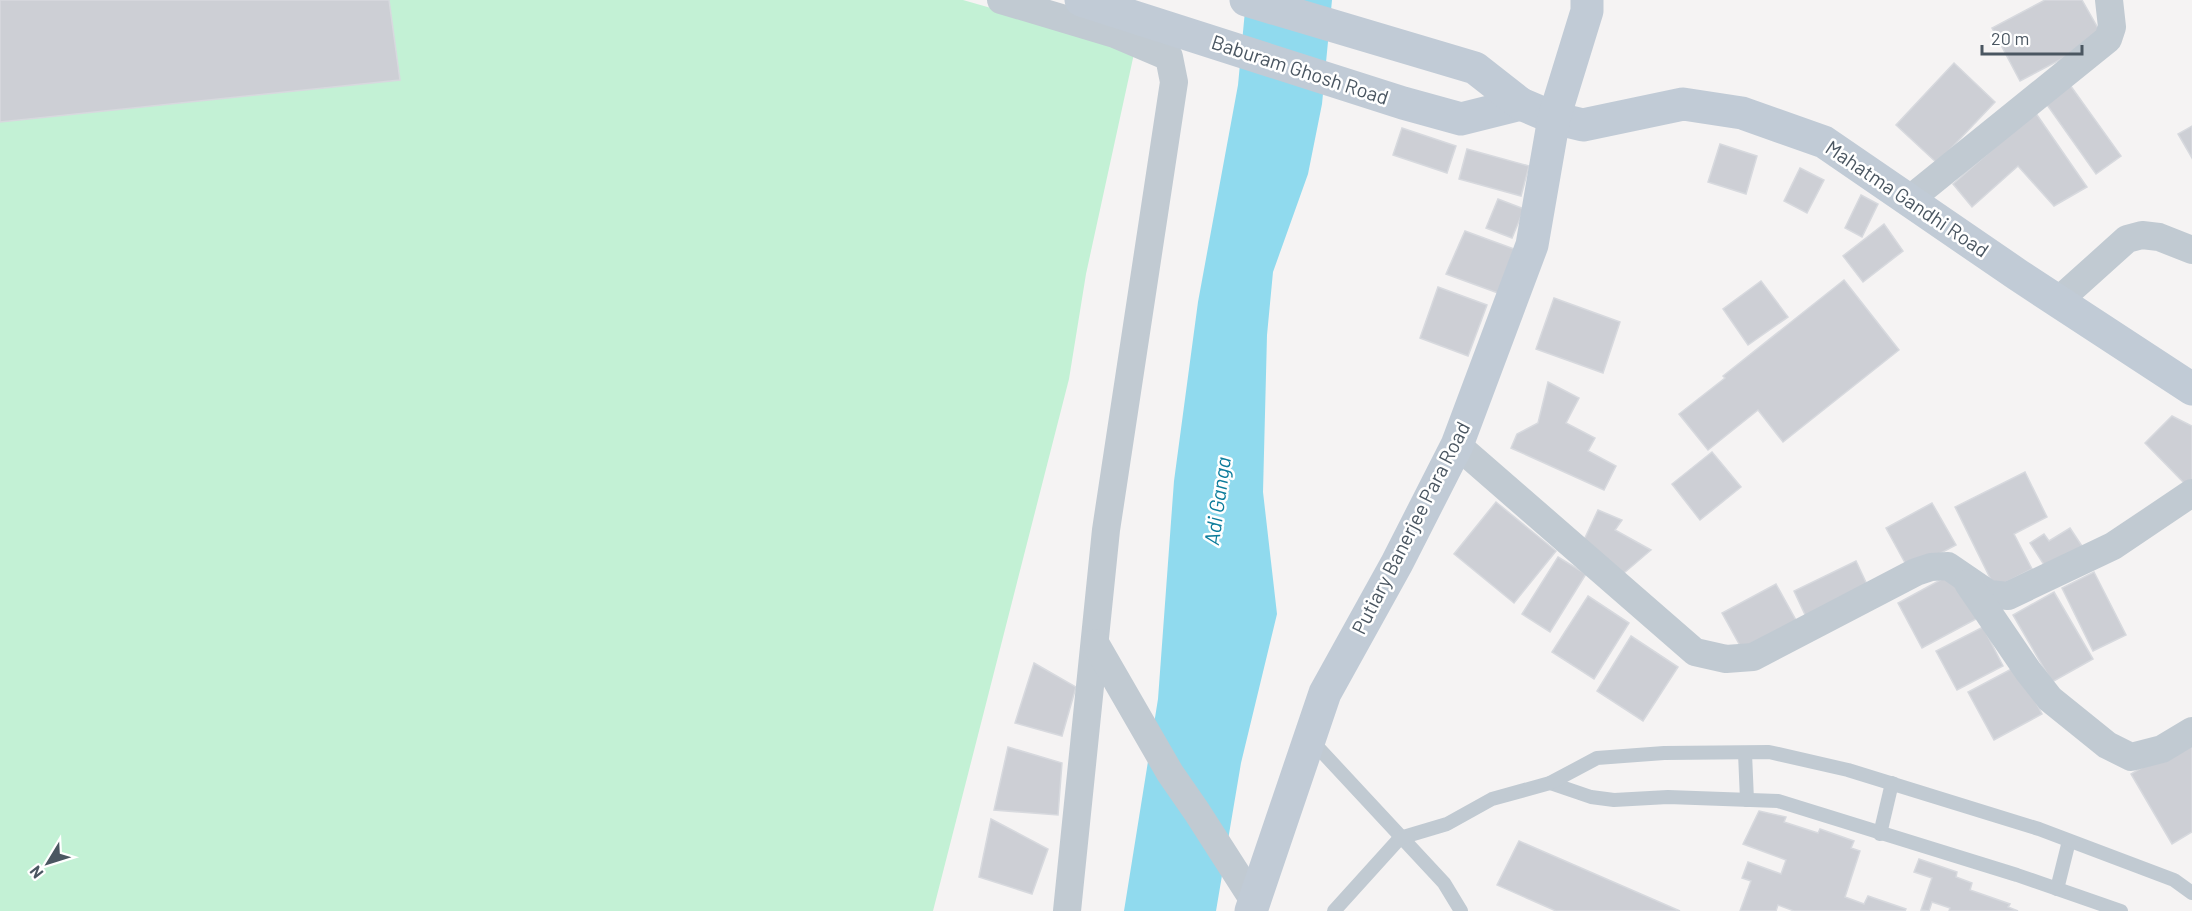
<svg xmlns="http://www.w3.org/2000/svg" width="2192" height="911" viewBox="0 0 2192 911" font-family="Barlow,sans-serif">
	<rect width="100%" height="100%" fill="#f5f3f3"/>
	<path fill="#c3f1d5" d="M 0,0 L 963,0 L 1135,49 L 1086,274 L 1069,379 L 933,911 L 0,911 Z"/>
	<path fill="#90daee" d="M 1246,0 L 1332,0 L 1322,104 L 1308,174 L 1273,272 L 1267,335 L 1263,492 L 1277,614 L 1241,763 L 1216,911 L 1124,911 L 1158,699 L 1174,481 L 1198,302 L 1238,85 Z"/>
	<g fill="#cdcfd5" stroke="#d7d9de" stroke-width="1.5">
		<path d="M 0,0 L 389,0 L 400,80 L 0,122 Z"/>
		<path d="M 2045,0 L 2082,0 L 2103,37 L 2020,81 L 1992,28 Z"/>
		<path d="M 1954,63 L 1995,102 L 1937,163 L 1896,125 Z"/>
		<path d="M 2070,85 L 2121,156 L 2096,174 L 2045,102 Z"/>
		<path d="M 2035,112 L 2087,187 L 2054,206 L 2018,166 L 1972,207 L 1953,184 Z"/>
		<path d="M 2192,126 L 2192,158 L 2178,134 Z"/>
		<path d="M 1402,128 L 1456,146 L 1447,173 L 1393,155 Z"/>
		<path d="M 1720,144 L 1757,156 L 1746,194 L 1708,182 Z"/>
		<path d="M 1467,149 L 1529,166 L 1521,196 L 1459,179 Z"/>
		<path d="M 1800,168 L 1824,180 L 1807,213 L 1784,201 Z"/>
		<path d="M 1861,195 L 1878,204 L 1862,237 L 1845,228 Z"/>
		<path d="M 1498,199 L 1524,209 L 1512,238 L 1486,228 Z"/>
		<path d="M 1884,224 L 1903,251 L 1863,282 L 1843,256 Z"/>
		<path d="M 1465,231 L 1514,249 L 1498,293 L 1446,274 Z"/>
		<path d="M 1844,280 L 1899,350 L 1783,442 L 1758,410 L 1708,450 L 1679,414 L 1725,378 L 1723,376 Z"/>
		<path d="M 1761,281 L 1788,317 L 1748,345 L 1723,309 Z"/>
		<path d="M 1438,287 L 1487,305 L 1468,356 L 1420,338 Z"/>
		<path d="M 1554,298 L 1620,322 L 1603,373 L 1536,349 Z"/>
		<path d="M 1548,382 L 1579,398 L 1566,423 L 1595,438 L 1588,451 L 1616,466 L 1604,490 L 1511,448 L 1517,434 L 1538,423 Z"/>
		<path d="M 2172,416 L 2192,426 L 2192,483 L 2189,488 L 2145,443 Z"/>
		<path d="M 1712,452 L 1741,487 L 1700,520 L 1672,484 Z"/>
		<path d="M 2025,472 L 2047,517 L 2014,534 L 2032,569 L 1995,588 L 1955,507 Z"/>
		<path d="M 1496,502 L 1556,551 L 1514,603 L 1454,554 Z"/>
		<path d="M 1932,503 L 1956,545 L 1909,570 L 1886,528 Z"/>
		<path d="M 1598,510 L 1622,520 L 1615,530 L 1651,550 L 1618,578 L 1583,542 Z"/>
		<path d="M 2070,528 L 2084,549 L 2048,571 L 2030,543 L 2044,534 L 2049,541 Z"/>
		<path d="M 1558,557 L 1586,574 L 1550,632 L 1522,614 Z"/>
		<path d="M 1856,561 L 1870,591 L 1808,621 L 1794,591 Z"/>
		<path d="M 2094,572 L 2126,635 L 2093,651 L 2062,588 Z"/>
		<path d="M 1953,573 L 1978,618 L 1922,648 L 1898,603 Z"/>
		<path d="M 1776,584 L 1797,622 L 1743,651 L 1722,613 Z"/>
		<path d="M 2054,592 L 2093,659 L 2052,682 L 2013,615 Z"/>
		<path d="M 1588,596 L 1629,623 L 1594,679 L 1552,652 Z"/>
		<path d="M 1983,627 L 2003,666 L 1957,690 L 1936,651 Z"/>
		<path d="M 1631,636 L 1678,667 L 1643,721 L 1597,691 Z"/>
		<path d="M 1034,663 L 1076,687 L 1062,736 L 1015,723 Z"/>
		<path d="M 2017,666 L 2042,714 L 1994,740 L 1968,692 Z"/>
		<path d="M 2192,738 L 2192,832 L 2172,844 L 2131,774 Z"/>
		<path d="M 1008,747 L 1062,763 L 1058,815 L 994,810 Z"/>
		<path d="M 1759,811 L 1786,817 L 1784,822 L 1818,833 L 1820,829 L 1854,841 L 1851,848 L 1860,851 L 1845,897 L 1864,904 L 1868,896 L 1906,909 L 1905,911 L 1794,911 L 1778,905 L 1776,911 L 1740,911 L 1751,881 L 1742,878 L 1748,862 L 1781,874 L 1786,860 L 1743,844 Z"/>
		<path d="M 991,819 L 1048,849 L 1032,894 L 979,877 Z"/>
		<path d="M 1519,841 L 1680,911 L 1556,911 L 1497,885 Z"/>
		<path d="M 1919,859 L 1957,872 L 1956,877 L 1972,883 L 1970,890 L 2010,904 L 2008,907 L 2018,911 L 1949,911 L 1950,908 L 1932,902 L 1929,911 L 1921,910 L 1932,878 L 1914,872 Z"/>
	</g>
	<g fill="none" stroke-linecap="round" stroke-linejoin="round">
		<g stroke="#c1cad2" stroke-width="14">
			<path d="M 1311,740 L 1444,883 L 1461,911"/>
			<path d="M 1745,753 L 1747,800"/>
			<path d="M 1550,783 L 1591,797 L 1614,800 L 1668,797 L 1778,801 L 2017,875 L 2121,911"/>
			<path d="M 1880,834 L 1892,783"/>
			<path d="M 2057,889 L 2069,841"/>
			<path d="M 1334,911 L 1400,838 L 1447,824 L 1492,799 L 1550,783 L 1597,758 L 1664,753 L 1769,752 L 1848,770 L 2039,829 L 2174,880 L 2192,893"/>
		</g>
		<g stroke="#c1cad2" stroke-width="28">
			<path d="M 1001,0 L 1115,34 L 1169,57 L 1174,82 L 1106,530 L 1067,911"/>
			<path d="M 1909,200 L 2108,39 L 2112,27 L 2109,0"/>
			<path d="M 2058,301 L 2127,239 L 2142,235 L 2159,237 L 2192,250"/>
			<path d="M 1457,445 L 1695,652 L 1726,659 L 1753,657 L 1916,572 L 1931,567 L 1948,566 L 1989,594 L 2008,596 L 2113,546 L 2192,493"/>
			<path d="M 1968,583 L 2028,671 L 2050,699 L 2107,745 L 2131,757 L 2162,749 L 2192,731"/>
			<path d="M 1095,643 L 1170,773 L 1197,812 L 1254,901"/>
		</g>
		<g stroke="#c1cbd6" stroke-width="33">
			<path d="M 1081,0 L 1403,103 L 1461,119 L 1521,104"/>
			<path d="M 1246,0 L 1475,68 L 1521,104 L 1554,118 L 1583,125 L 1683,104 L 1742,113 L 1824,142 L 2018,275 L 2192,389"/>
			<path d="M 1251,911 L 1325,693 L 1397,563 L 1457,445 L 1532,245 L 1554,118 L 1587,11 L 1587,0"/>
		</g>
	</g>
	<g text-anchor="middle" stroke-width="5" stroke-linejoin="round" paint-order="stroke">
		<g font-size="20" fill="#4a5661" stroke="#fff">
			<text transform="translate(1300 70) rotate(18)" y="7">Baburam Ghosh Road</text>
			<text transform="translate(1907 199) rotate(34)" y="7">Mahatma Gandhi Road</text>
			<text transform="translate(1411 528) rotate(-63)" y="7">Putiary Banerjee Para Road</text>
		</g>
		<g font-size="21" font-style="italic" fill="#0c7c9b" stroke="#fff">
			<text transform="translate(1218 501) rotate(-82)" y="7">Adi Ganga</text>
		</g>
	</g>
	<g transform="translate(48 863) rotate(232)" stroke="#ffffff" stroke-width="4.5" paint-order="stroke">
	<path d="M0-4.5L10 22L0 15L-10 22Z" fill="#4a5661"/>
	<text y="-9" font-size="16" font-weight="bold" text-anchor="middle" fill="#4a5661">N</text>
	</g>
	<path d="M1982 45v9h100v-9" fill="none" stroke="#4a5661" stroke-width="3"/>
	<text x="1991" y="45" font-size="18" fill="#4a5661" stroke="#ffffff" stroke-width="4.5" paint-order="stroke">20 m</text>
</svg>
